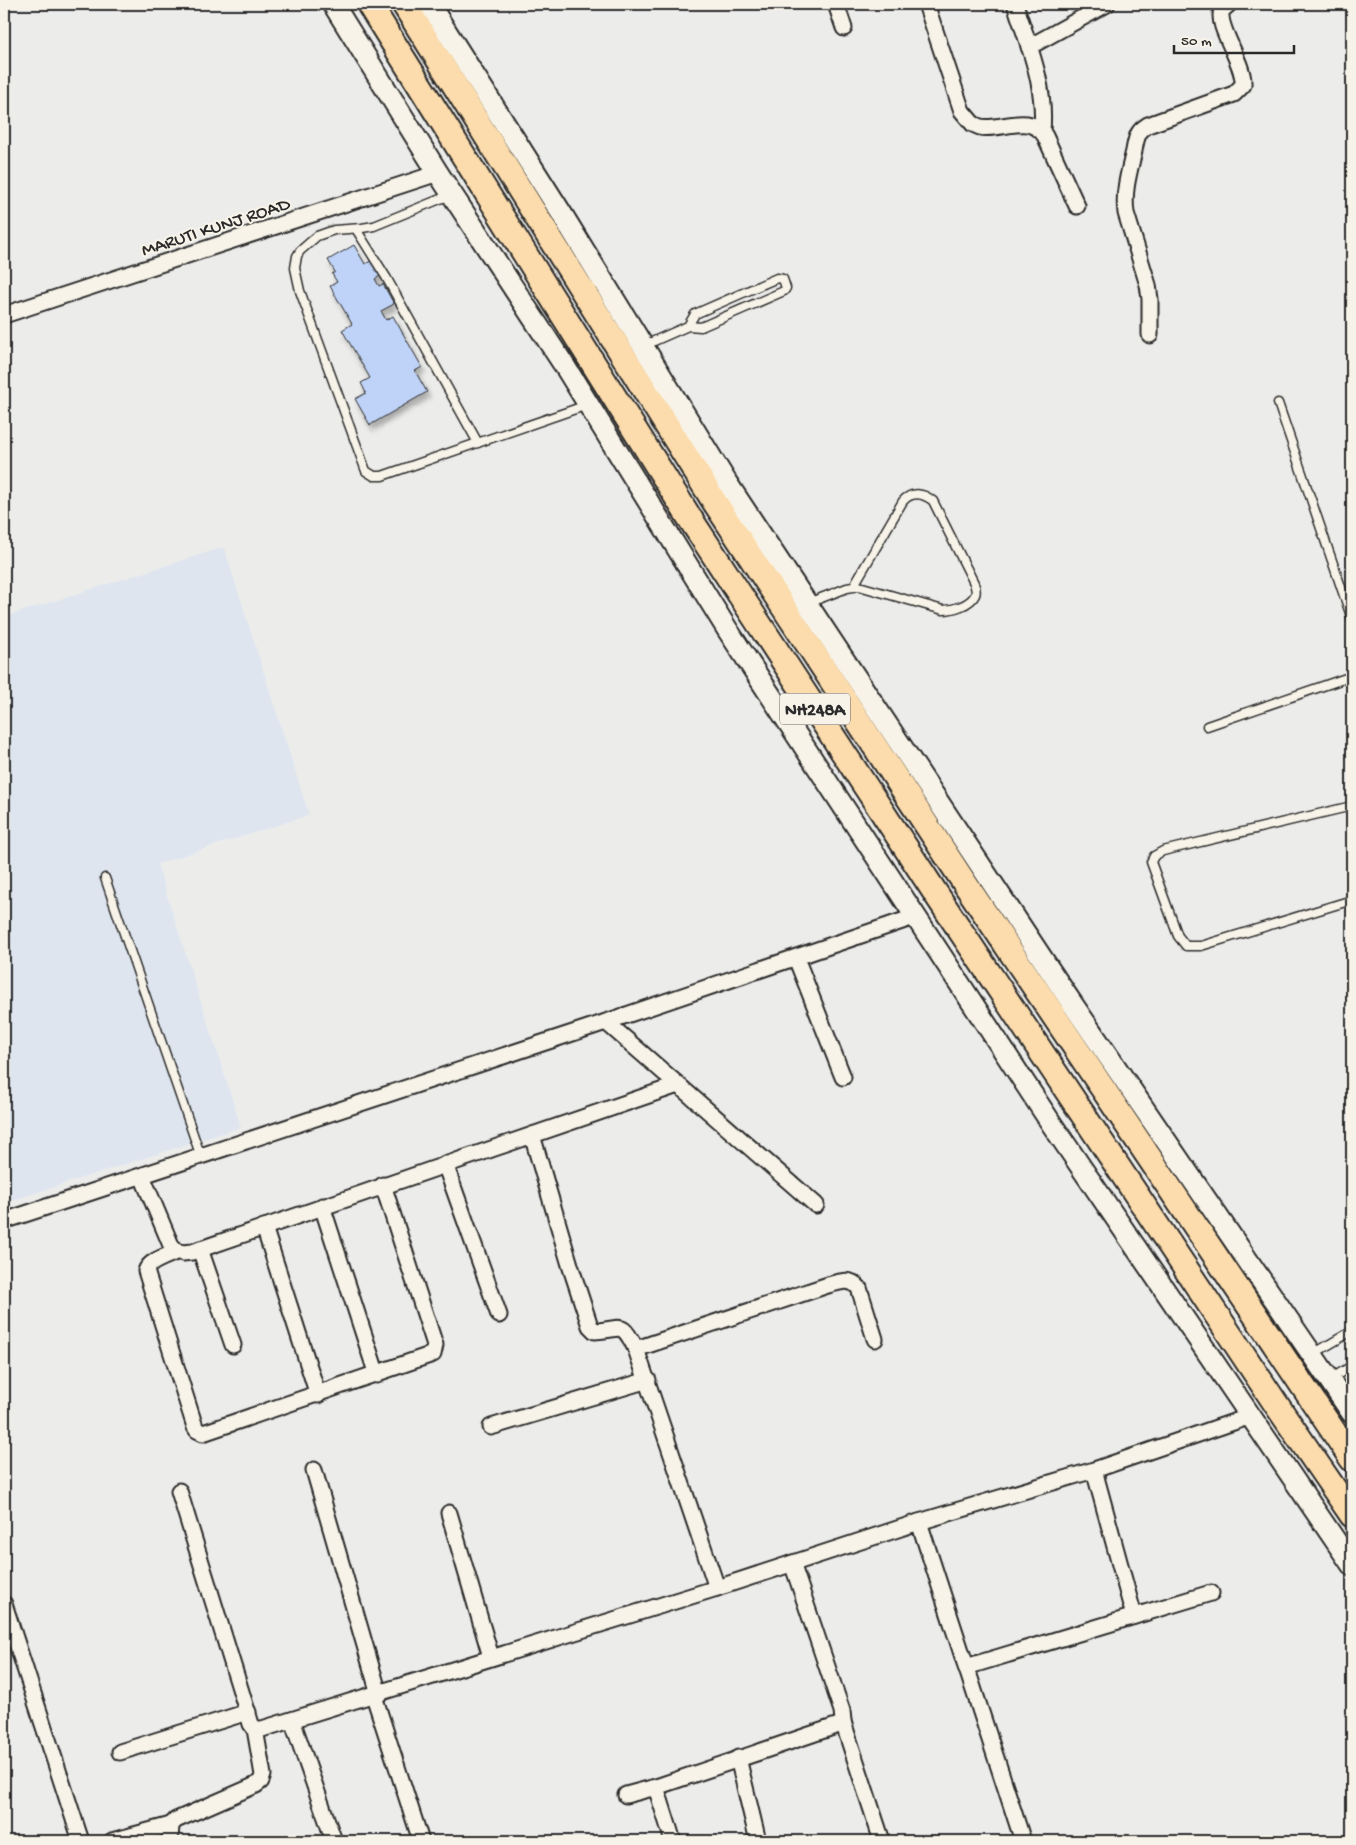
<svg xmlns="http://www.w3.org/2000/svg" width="1356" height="1845" viewBox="0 0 1356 1845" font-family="'Gochi Hand',sans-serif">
	<defs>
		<filter id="shadow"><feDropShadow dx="3" dy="5.5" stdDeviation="2.5" flood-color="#0004"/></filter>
	</defs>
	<rect width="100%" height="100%" fill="#ecedeb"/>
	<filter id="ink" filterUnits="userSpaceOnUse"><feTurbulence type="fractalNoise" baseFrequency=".02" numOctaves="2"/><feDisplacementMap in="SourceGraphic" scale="10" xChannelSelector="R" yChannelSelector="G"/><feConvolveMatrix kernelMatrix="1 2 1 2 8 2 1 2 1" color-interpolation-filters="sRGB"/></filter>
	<g filter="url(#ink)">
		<path fill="#dee5ef" d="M 224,547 L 309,815 L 157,864 L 241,1127 L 4,1203 L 4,924 L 7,923 L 4,914 L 4,617 Z"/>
		<path fill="#bfd3f8" stroke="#2b2b2b" filter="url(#shadow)" d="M 354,245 L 365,264 L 373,260 L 382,275 L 375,279 L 379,286 L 383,284 L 394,304 L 381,311 L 386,320 L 393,316 L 422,367 L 415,371 L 427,392 L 370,425 L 355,399 L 366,393 L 361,383 L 370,378 L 342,330 L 352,324 L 330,286 L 337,282 L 332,274 L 335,272 L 328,260 Z"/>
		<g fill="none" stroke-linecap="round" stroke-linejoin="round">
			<g stroke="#2b2b2b" stroke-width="11">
				<g id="service">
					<path d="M 450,195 L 374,226 L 362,228 L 334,230 L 317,236 L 300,251 L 297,256 L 295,268 L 300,291 L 366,471 L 374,476 L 382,476 L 587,405"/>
					<path d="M 356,229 L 386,277 L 478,443"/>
					<path d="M 645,345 L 688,326 L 701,327 L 784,291 L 786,288 L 783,279 L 777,278 L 695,314 L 688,326"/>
					<path d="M 1278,403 L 1352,619"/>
					<path d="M 808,603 L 847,588 L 859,586 L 943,610 C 953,610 970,605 975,595 C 977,591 975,587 974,583 L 933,501 C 923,493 912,491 903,501 L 853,587"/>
					<path d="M 1207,726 L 1352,676"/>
					<path d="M 1352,806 L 1163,851 L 1154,856 L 1151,862 L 1178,936 L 1186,946 L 1201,946 L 1352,900"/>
					<path d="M 105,878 L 201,1157"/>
					<path d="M 1313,1354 L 1352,1331"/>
					<path d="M 1330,1379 L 1352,1366"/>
				</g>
			</g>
			<g stroke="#2b2b2b" stroke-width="19">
				<g id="minor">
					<path d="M 836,4 L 844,28"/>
					<path d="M 926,4 L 962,111 L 973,124 L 980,127 C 1002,131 1030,112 1045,136 L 1077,206"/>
					<path d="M 1015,4 C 1029,47 1046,85 1042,131"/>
					<path d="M 1029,47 L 1107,4"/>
					<path d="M 4,315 L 438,173"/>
					<path d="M 1150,335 L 1150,299 L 1148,285 L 1126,213 C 1123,192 1129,172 1134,151 C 1135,145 1136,138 1139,133 C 1141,129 1145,127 1148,125 L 1234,94 L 1243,85 C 1245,63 1215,26 1222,10 L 1229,4"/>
					<path d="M 796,958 L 843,1077"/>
					<path d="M 606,1022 L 816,1205"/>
					<path d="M 532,1135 L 570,1265 L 590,1326 L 595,1331 C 622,1330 621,1319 636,1349 L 717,1588"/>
					<path d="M 445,1164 L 499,1315"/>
					<path d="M 142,1176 L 173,1250 L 183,1253 L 192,1252 L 678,1085"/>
					<path d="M 322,1206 L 377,1375"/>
					<path d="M 4,1221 L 606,1022 L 917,916"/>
					<path d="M 264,1227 L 318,1395"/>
					<path d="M 200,1249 L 233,1345"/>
					<path d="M 176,1252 C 167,1256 149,1261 146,1271 L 195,1427 L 197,1430 L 203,1433 L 433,1354 L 435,1345 L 383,1185"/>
					<path d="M 636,1349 L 828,1285 C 840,1282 850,1277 859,1288 L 875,1339"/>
					<path d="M 491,1427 L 648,1380"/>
					<path d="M 314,1470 L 379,1694"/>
					<path d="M 1094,1470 L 1134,1616"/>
					<path d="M 179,1491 L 251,1724 L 255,1729 L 262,1729 L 717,1588 L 919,1522 L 1094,1470 L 1251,1416"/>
					<path d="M 449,1513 L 491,1657"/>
					<path d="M 919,1522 L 1023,1841"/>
					<path d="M 4,1604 L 81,1841"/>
					<path d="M 966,1667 L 1211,1593"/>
					<path d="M 374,1696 L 421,1841"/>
					<path d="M 292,1720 L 334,1841"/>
					<path d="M 843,1722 L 882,1841"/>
					<path d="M 120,1752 L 248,1712"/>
					<path d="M 738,1758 L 758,1841"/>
					<path d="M 656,1787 L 673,1841"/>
					<path d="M 626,1795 L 656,1787 L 842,1724 L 843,1721 L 842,1711 L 792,1563"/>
					<path d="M 112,1841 L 171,1825"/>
					<path d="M 170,1841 L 171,1825 L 176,1820 L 256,1785 L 261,1781 L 263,1775 L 255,1729"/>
				</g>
			</g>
			<g stroke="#2b2b2b" stroke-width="24">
				<g id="secondary">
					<path d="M 333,4 L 438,173 L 564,365 L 727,629 L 1053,1126 L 1352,1565"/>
					<path d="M 429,4 L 560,211 L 727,483 L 1067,996 L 1352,1413"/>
				</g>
			</g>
			<g stroke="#2b2b2b" stroke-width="28">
				<g id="trunk">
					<path d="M 369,4 L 691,520 L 940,900 L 1276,1404 L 1352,1515"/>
					<path d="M 404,4 L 714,501 L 964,882 L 1352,1459"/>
				</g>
			</g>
			<use href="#service" stroke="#f7f3e8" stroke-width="8"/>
			<use href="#minor" stroke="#f7f3e8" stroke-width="15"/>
			<use href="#secondary" stroke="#f7f3e8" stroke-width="20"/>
			<use href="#trunk" stroke="#fcdcac" stroke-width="24"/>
		</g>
	</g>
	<g text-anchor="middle" stroke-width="4" stroke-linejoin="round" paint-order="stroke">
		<rect fill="#f7f3e8" stroke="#686764" stroke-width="1" x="780" y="693.5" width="70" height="31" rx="4"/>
		<g font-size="18" font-weight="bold" fill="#2b2b2b">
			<text x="815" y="715">NH248A</text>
		</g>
		<g font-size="19" fill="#2b2b2b" stroke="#f7f3e8">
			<text transform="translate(215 225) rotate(-18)" y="7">MARUTI KUNJ ROAD</text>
		</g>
	</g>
	<rect width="1356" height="1845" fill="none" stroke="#f7f3e8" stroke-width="20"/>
	<rect x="10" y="10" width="1336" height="1825" fill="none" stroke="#2b2b2b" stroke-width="2" filter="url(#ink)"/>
	<path d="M1174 45v8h120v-8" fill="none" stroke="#2b2b2b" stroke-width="2.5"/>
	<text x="1181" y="45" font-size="15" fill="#2b2b2b" stroke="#f7f3e8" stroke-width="4" paint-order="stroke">50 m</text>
</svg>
